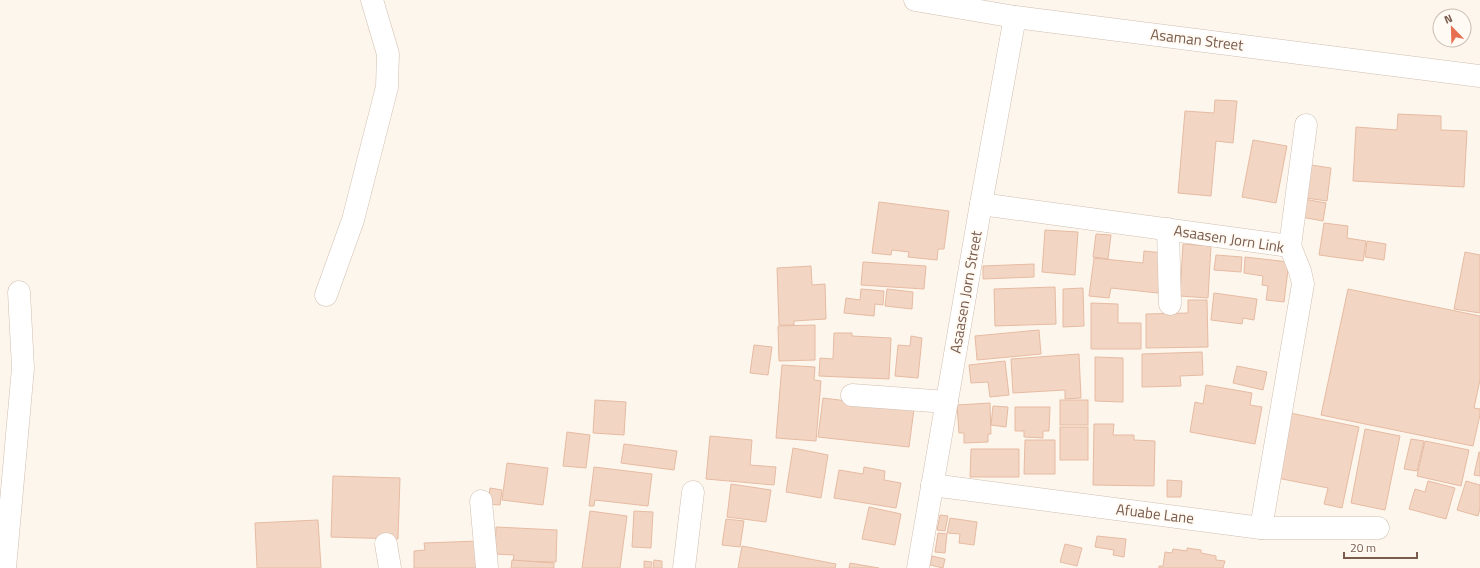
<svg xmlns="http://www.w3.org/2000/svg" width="1480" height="568" viewBox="0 0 1480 568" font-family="'Titillium Web',sans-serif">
	<rect width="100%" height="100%" fill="#fdf6ec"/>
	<g fill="#f3d5c3" stroke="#e6bba3">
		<path d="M 1215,100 L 1237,101 L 1233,143 L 1216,141 L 1211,196 L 1178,193 L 1185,111 L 1214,113 Z"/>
		<path d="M 1398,114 L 1441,116 L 1441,130 L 1467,131 L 1464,187 L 1353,181 L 1356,127 L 1397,130 Z"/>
		<path d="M 1253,140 L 1287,146 L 1276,203 L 1242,197 Z"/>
		<path d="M 1304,164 L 1331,168 L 1327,201 L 1299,197 Z"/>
		<path d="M 1304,199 L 1326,203 L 1323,221 L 1301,217 Z"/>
		<path d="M 879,202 L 949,211 L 944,249 L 938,249 L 937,260 L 908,257 L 909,252 L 892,250 L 891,255 L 872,253 Z"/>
		<path d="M 1324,223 L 1348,226 L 1347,238 L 1366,241 L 1363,261 L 1319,255 Z"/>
		<path d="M 1045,230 L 1078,232 L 1075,275 L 1042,272 Z"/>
		<path d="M 1096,234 L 1111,235 L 1108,259 L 1093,257 Z"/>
		<path d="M 1367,241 L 1386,244 L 1384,260 L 1365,257 Z"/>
		<path d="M 1183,244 L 1211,246 L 1208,298 L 1180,296 Z"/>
		<path d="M 1144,251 L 1163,253 L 1158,293 L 1111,288 L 1109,298 L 1089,296 L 1094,258 L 1143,263 Z"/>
		<path d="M 1465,252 L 1480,255 L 1480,313 L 1454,309 Z"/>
		<path d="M 1216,255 L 1242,257 L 1241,272 L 1214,270 Z"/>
		<path d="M 1245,257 L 1289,262 L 1284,302 L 1266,300 L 1268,286 L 1262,285 L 1263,276 L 1244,273 Z"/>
		<path d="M 863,262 L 926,266 L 924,289 L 861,285 Z"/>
		<path d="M 1034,264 L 1034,277 L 983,279 L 983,266 Z"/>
		<path d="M 811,266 L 812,285 L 825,284 L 826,319 L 794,321 L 794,325 L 779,325 L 777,268 Z"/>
		<path d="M 1055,287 L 1056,324 L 995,326 L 994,289 Z"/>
		<path d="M 1083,288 L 1084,326 L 1063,327 L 1063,289 Z"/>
		<path d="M 861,289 L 884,291 L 883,305 L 875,304 L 874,316 L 844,313 L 846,298 L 860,300 Z"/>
		<path d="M 887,289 L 913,292 L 912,309 L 885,306 Z"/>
		<path d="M 1348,289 L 1480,316 L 1480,380 L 1474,408 L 1480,409 L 1480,415 L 1473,446 L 1321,415 Z"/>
		<path d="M 1214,293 L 1257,299 L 1254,320 L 1243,318 L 1242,324 L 1211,320 Z"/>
		<path d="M 1188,300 L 1207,300 L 1208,347 L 1146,348 L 1146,314 L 1188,313 Z"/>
		<path d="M 1091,303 L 1118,304 L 1118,323 L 1141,323 L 1141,349 L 1091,349 Z"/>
		<path d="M 815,325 L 815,360 L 779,361 L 778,326 Z"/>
		<path d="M 1039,330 L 1041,354 L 977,360 L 975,336 Z"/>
		<path d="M 834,333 L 852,333 L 852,336 L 891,338 L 889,379 L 819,376 L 820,358 L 833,359 Z"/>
		<path d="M 911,336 L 922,338 L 918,378 L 895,376 L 898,345 L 910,346 Z"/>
		<path d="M 754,345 L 772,347 L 768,375 L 750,373 Z"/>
		<path d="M 1202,352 L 1203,375 L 1180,376 L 1181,386 L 1142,387 L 1142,354 Z"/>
		<path d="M 1079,354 L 1081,398 L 1065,399 L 1065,390 L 1013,393 L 1011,359 Z"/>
		<path d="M 1095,357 L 1123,358 L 1123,402 L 1095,401 Z"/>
		<path d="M 1005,361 L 1009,395 L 990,397 L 988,382 L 971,383 L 969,365 Z"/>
		<path d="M 782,365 L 815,367 L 814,380 L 821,381 L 816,441 L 776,438 Z"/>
		<path d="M 1237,366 L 1267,372 L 1263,390 L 1233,383 Z"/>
		<path d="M 1206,385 L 1252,393 L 1250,405 L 1262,407 L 1255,444 L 1190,432 L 1195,402 L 1203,404 Z"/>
		<path d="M 823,398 L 914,409 L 909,447 L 818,437 Z"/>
		<path d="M 595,400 L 626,402 L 624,435 L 593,433 Z"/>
		<rect x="1060" y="400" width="28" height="25"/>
		<path d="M 990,403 L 991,434 L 988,434 L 988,442 L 964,443 L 964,433 L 959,433 L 957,405 Z"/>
		<path d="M 993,406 L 1008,407 L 1006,427 L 991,425 Z"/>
		<path d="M 1015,407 L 1050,407 L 1049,431 L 1043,431 L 1043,438 L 1024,437 L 1024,431 L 1015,431 Z"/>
		<path d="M 1285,412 L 1359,427 L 1342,508 L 1324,504 L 1328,488 L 1272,477 Z"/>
		<path d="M 1094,424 L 1114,424 L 1113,435 L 1134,435 L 1134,440 L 1155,441 L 1154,486 L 1093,485 Z"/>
		<rect x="1060" y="427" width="28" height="33"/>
		<path d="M 1365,429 L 1400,436 L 1385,510 L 1351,503 Z"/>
		<path d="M 567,432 L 590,435 L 586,468 L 563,466 Z"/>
		<path d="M 710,436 L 752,440 L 750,465 L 776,467 L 774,485 L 706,479 Z"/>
		<path d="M 1411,439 L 1424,441 L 1417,471 L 1404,469 Z"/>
		<path d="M 1025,440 L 1055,440 L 1055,474 L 1024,474 Z"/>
		<path d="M 1425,441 L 1469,450 L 1461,486 L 1417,476 Z"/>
		<path d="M 624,444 L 677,451 L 674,470 L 621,463 Z"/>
		<path d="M 793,448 L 828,455 L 821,498 L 786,492 Z"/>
		<path d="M 971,449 L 1019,449 L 1019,477 L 970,477 Z"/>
		<path d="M 1479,452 L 1480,452 L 1480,476 L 1474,475 Z"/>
		<path d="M 507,463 L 548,468 L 543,505 L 502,500 Z"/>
		<path d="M 594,467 L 652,474 L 648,506 L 595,500 L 594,506 L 589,506 Z"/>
		<path d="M 864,467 L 885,471 L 884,480 L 901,483 L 896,508 L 834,498 L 839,470 L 863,474 Z"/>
		<path d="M 333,476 L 400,478 L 398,539 L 331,537 Z"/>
		<path d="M 1167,480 L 1182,481 L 1181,497 L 1167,497 Z"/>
		<path d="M 1428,481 L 1455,488 L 1446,519 L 1409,509 L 1415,489 L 1425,492 Z"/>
		<path d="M 1466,481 L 1480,485 L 1480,509 L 1478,516 L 1457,510 Z"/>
		<path d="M 731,484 L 771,490 L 766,522 L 727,517 Z"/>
		<path d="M 490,488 L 502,490 L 500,505 L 488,504 Z"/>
		<path d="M 869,507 L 901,514 L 895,545 L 862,539 Z"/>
		<path d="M 590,511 L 627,516 L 620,568 L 582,568 Z"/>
		<path d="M 634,511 L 653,512 L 651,548 L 632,547 Z"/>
		<path d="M 940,515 L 948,516 L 945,531 L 937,530 Z"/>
		<path d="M 950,518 L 977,522 L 974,545 L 959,543 L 960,534 L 947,533 Z"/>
		<path d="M 726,519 L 744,521 L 740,547 L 722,545 Z"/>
		<path d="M 318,520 L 321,568 L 257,568 L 255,523 Z"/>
		<path d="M 496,527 L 557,530 L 556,562 L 513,561 L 514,555 L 495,554 Z"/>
		<path d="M 938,533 L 947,534 L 945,553 L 935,552 Z"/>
		<path d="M 1097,536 L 1126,539 L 1124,557 L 1113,555 L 1114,550 L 1095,547 Z"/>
		<path d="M 479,541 L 479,568 L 414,568 L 414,551 L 425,550 L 424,543 Z"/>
		<path d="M 1065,544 L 1082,548 L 1077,566 L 1060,562 Z"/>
		<path d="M 742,546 L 836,564 L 835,568 L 738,568 Z"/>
		<path d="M 1187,548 L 1201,550 L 1201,553 L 1216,556 L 1216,560 L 1225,561 L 1223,568 L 1159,568 L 1159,566 L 1163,566 L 1165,552 L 1172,553 L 1173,549 L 1187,551 Z"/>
		<path d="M 932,556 L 945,559 L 943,568 L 930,565 Z"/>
		<path d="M 512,560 L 554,563 L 554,568 L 511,568 Z"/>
		<path d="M 654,560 L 662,561 L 662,568 L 653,568 Z"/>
		<path d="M 644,561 L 652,562 L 651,568 L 644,568 Z"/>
		<path d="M 850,563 L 879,568 L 849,568 Z"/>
	</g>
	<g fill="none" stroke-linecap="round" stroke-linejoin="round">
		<g stroke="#d1beb0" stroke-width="23">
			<g id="minor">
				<path d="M 915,0 L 1015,17 L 1480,76"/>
				<path d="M 981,204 L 1290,246 L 1300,271 L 1303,284 L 1261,528"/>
				<path d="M 1168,229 L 1170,304"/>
				<path d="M 1290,246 L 1306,125"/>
				<path d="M 326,295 L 353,220 L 387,87 L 388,54 L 372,0"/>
				<path d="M 852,395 L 947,402"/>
				<path d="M 932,485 L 1261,528 L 1378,528"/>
				<path d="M 481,501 L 487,568"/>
				<path d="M 386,544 L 390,568"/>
				<path d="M 5,568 L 23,368 L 19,292"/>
				<path d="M 684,568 L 693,492"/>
				<path d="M 918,568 L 981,204 L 1015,17"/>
			</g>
		</g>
		<use href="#minor" stroke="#fff" stroke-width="22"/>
	</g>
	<g text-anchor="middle" stroke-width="4" stroke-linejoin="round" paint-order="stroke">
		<g font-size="15" fill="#7a5c4d" stroke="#fffaf3">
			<text transform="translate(1197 40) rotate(7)" y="5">Asaman Street</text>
			<text transform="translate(1229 239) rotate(9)" y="5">Asaasen Jorn Link</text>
			<text transform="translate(966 292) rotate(-80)" y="5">Asaasen Jorn Street</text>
			<text transform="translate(1155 514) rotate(7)" y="5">Afuabe Lane</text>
		</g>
	</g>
	<g transform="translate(1452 28) rotate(337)"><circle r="19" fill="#fffaf3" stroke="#cabbb1"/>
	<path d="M0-3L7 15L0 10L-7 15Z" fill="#e76f51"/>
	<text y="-6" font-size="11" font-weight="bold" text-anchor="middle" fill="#7a5c4d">N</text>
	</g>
	<path d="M1344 552v6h73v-6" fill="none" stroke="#7a5c4d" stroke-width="2"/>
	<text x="1350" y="552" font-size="12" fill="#7a5c4d" stroke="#fffaf3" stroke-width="3" paint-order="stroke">20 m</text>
</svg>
